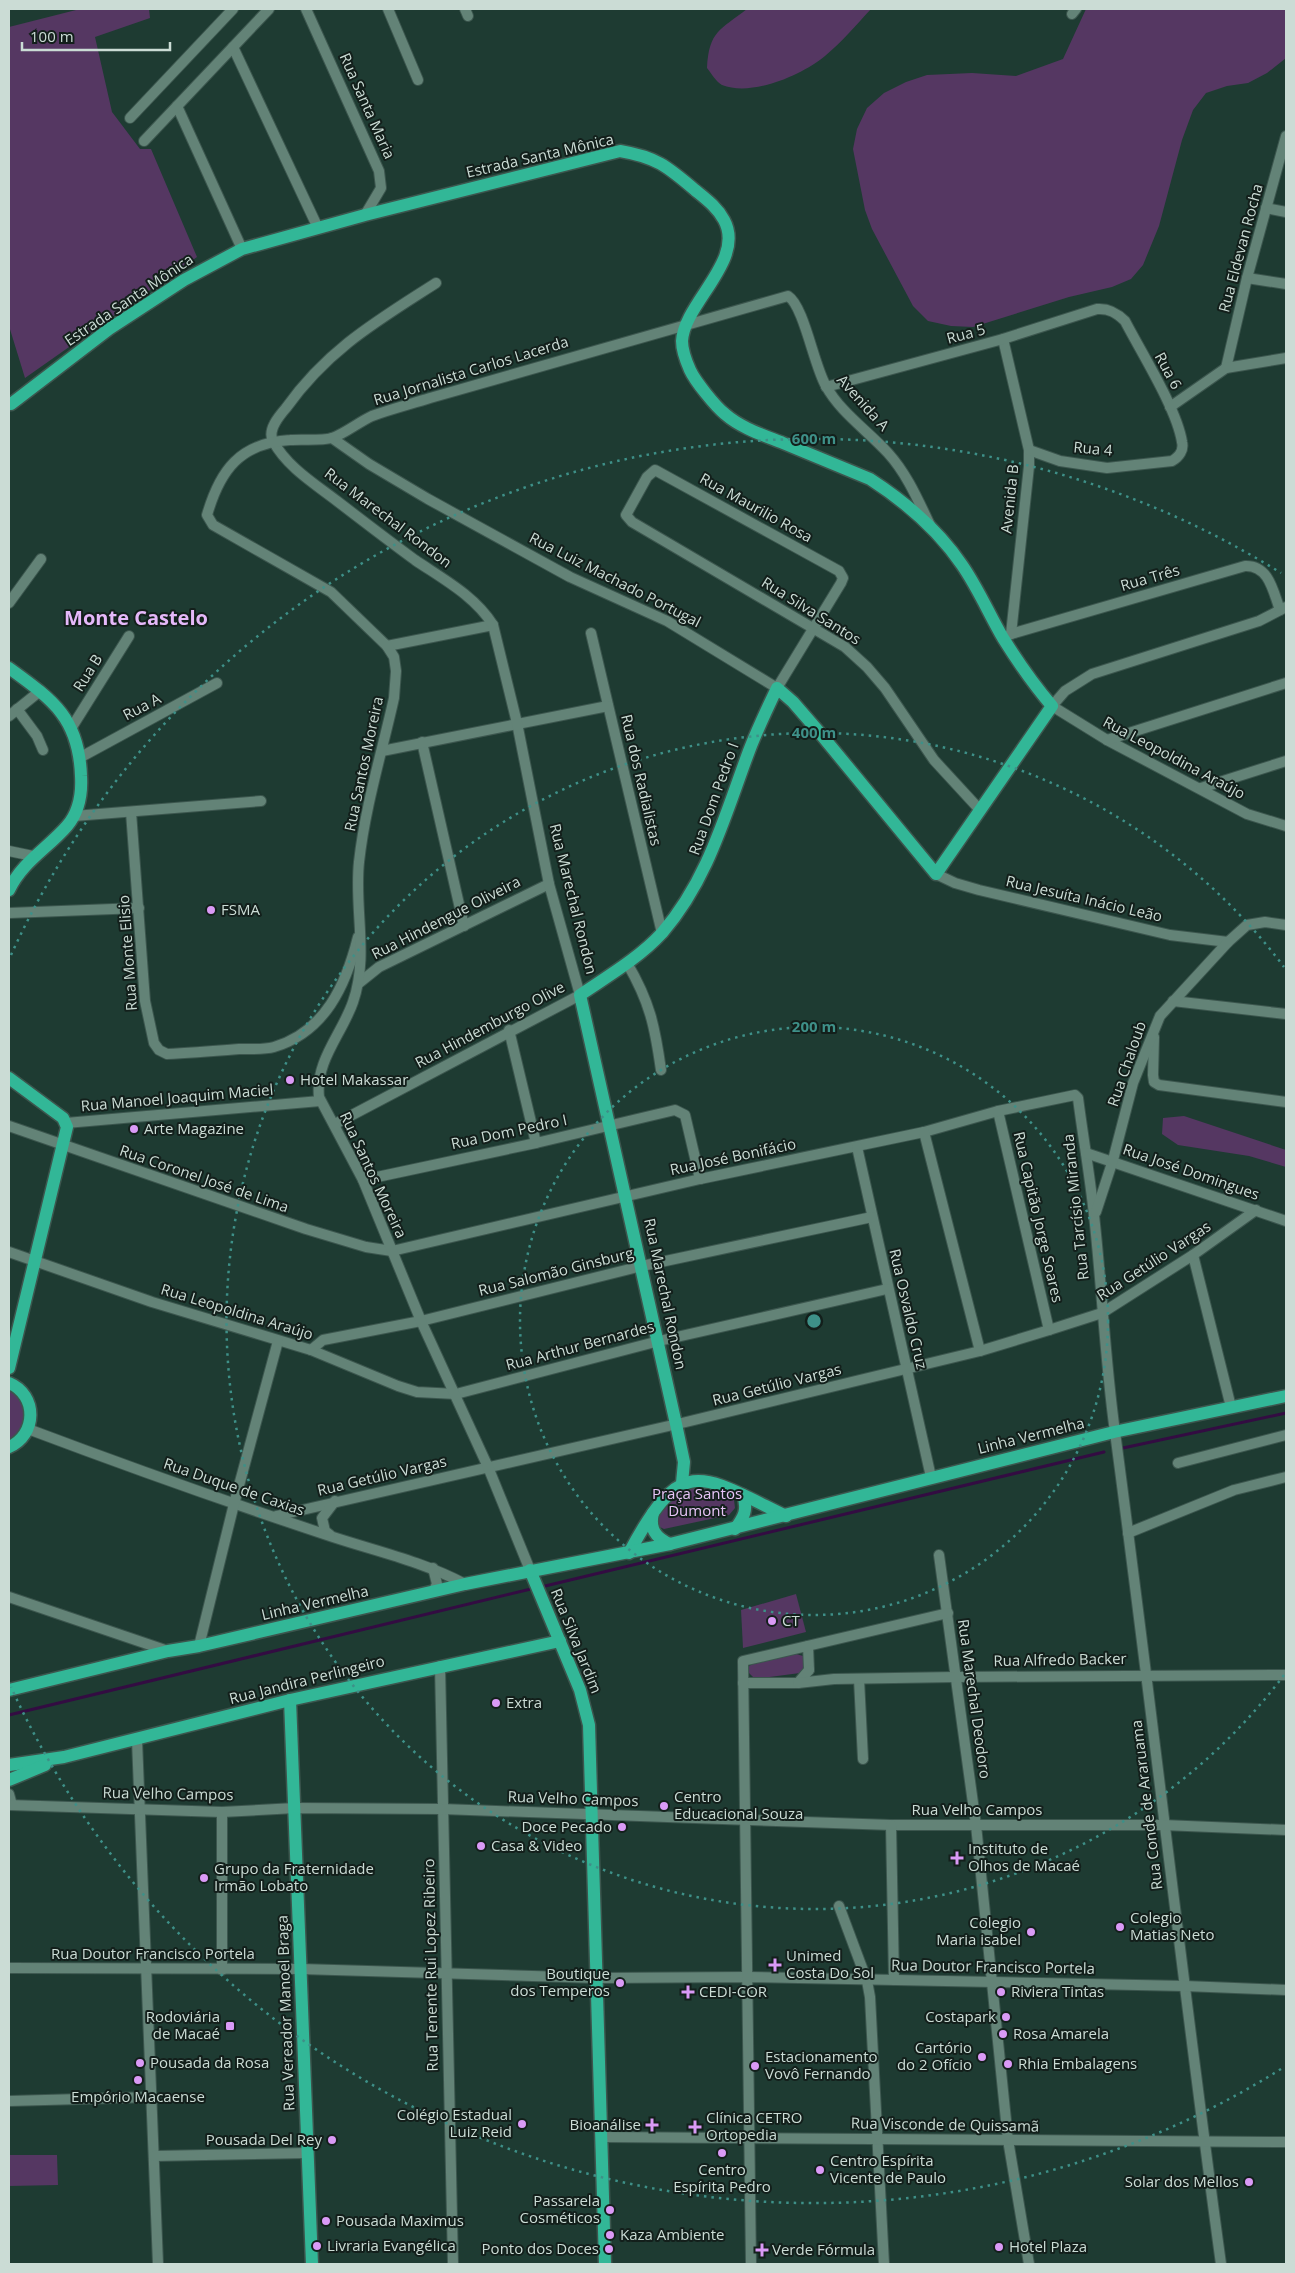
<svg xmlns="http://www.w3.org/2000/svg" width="1295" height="2273" viewBox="0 0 1295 2273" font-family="'Open Sans',sans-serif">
	<rect width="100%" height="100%" fill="#1e3b32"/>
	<g fill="#553762">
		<path d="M 80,9 L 149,9 L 150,18 L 95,37 L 112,112 L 140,149 L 151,149 L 197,257 L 25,378 L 9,326 L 9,27 Z"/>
		<path d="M 747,9 L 871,9 C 856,25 842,42 825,56 C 802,75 752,97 722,85 C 716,82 711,73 707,68 C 709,31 720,30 747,9 Z"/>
		<path d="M 1086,9 L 1286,9 L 1286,58 L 1267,73 L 1248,83 L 1227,86 L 1206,93 L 1193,110 L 1182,140 L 1159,226 L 1143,265 L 1131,279 L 1112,287 L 1069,297 L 973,327 L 951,326 L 928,321 L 913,306 L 872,229 L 865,210 L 853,149 L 857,129 L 867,108 L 884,93 L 906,82 L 927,75 L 972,73 L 1016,76 L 1063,59 Z"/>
		<path d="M 1184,1116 L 1286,1150 L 1286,1167 L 1249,1156 L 1178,1145 L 1162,1134 L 1163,1118 Z"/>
		<path d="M 9,1389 C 23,1396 25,1408 26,1422 L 9,1444 Z"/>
		<path d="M 686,1485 L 733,1492 L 735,1508 L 729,1515 L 664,1529 L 654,1524 L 658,1505 Z"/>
		<path d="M 796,1594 L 806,1632 L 743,1648 L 741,1610 Z"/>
		<path d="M 796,1654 L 803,1656 C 805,1662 805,1668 800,1673 L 755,1679 L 747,1671 L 748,1667 L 755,1662 Z"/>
		<path d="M 57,2155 L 58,2185 L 9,2186 L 9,2155 Z"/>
	</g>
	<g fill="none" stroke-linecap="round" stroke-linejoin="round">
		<g stroke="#330c42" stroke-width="3">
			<path d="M 1123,1448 L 1286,1413"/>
			<path d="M 541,1587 L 1104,1452"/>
			<path d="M 9,1715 L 535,1588"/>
		</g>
		<g stroke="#3c564e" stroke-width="12">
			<g id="minor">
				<path d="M 306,9 L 379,171 L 381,188 L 365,215"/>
				<path d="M 388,9 L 418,80"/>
				<path d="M 465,9 L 468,16"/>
				<path d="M 1072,14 L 1076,9"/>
				<path d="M 233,47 L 318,228"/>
				<path d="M 177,106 L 242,249"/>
				<path d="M 130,118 L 233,9"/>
				<path d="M 144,141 L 269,9"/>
				<path d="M 1266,208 L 1286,212"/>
				<path d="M 1247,278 L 1286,284"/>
				<path d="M 1003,339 L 1029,450 L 1029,466 L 1011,634"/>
				<path d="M 1226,368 L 1247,278 L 1286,136"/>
				<path d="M 826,387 L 1003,339 L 1097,309 C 1109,308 1117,313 1125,321 C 1141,352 1177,409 1182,442 C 1184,450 1179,457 1172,461 L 1107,468 L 1060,461 L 1029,450"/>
				<path d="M 1170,407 L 1226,368 L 1286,358"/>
				<path d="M 332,438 L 369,464 L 428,499 L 570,577 L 667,621 L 777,688 L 841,583 L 843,578 L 839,571 L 655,470 L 647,477 L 626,515 L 632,522 L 845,647 L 867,667 L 885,688 L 934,760 L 980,810"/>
				<path d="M 9,603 L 41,559"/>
				<path d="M 1286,607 L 1259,621 L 1092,674 L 1065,691 L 1052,706 L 1107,740 L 1247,814 L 1286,826"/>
				<path d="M 591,633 L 662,933"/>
				<path d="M 1004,638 L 1011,634 L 1245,566 C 1269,565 1273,591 1280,610"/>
				<path d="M 387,646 L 493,625"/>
				<path d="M 17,709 L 37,736 L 43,750"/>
				<path d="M 9,716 L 40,691"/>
				<path d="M 72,727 L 129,636"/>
				<path d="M 1107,740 L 1286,683"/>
				<path d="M 422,742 L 464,926"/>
				<path d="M 382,751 L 608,706"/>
				<path d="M 81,757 L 217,683"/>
				<path d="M 1201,788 L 1286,761"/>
				<path d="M 131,812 L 145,1001 L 154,1043 L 159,1050 L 167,1054 C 191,1053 215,1051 239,1049 C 250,1049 263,1050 274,1047 C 325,1032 346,985 358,937"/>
				<path d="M 74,816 L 261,801"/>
				<path d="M 9,851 L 33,856"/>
				<path d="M 936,874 L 955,883 L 979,890 L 1170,935 L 1228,942"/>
				<path d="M 9,913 L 139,908"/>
				<path d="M 627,963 C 650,1002 655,1027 661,1070"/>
				<path d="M 359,983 L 379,967 L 549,884"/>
				<path d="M 1173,1001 L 1286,1014"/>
				<path d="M 509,1030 L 536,1143"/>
				<path d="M 1154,1037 L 1153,1075 L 1154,1082 L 1159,1085 L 1286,1102"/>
				<path d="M 998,1111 L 1049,1330"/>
				<path d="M 66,1123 L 320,1101"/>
				<path d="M 335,1124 L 580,995 L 549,884 L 517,723 L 493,625 C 475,596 443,579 415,560 C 389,541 363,521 337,501 C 315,484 287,467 273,441 C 267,430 279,416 286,408 C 328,349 377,321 436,283"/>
				<path d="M 9,1126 L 306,1229 L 366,1247 L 392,1251 L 700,1179 L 924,1132 L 998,1111 L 1075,1095 L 1078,1098 C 1083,1137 1090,1176 1094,1215 C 1102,1287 1105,1360 1115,1432 C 1152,1709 1183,1987 1221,2264"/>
				<path d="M 924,1132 L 980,1351"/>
				<path d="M 857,1147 L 931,1477"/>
				<path d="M 1086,1153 L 1286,1221"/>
				<path d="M 363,1180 L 536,1143 L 675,1110 L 685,1115 L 700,1179"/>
				<path d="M 1096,1212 L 1113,1160 L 1133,1083 L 1160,1016 L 1228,942 L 1247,925 L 1265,922 L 1286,925"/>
				<path d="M 9,1252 L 152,1302 L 311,1350 L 398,1386 L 417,1392 L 456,1394 L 659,1341 L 887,1289"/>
				<path d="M 1193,1255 L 1231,1407"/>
				<path d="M 311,1350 L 323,1340 L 421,1321 L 642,1266 L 872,1217"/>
				<path d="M 28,1429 C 129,1467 230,1503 333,1537 C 379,1552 421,1561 465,1584"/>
				<path d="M 1178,1463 L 1286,1435"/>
				<path d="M 276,1516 L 686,1422 L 980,1351 L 1049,1330 L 1102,1313 L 1193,1255 L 1256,1210"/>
				<path d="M 1128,1533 L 1234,1490 L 1286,1477"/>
				<path d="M 330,1535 L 325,1531 L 322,1518 L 335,1501"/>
				<path d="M 939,1555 L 976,1825 L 1008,2140 L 1029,2264"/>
				<path d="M 530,1570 L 488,1467 L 421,1321 L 363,1180 L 319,1097 C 315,1061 342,1034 353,1002 C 369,956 354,909 359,862 C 365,807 382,752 394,698 L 396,671 L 394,657 L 387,646 L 331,592 L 213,525 L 207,515 C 220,470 240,443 290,440 C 302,439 320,441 332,438 C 344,434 359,422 372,416 C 391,409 411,404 430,398 L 788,296 C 804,306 814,366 826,386 C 840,412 868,431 888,453 C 907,474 918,500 930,525"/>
				<path d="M 433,1592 L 437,1584 L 433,1568"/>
				<path d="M 9,1597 L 168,1651"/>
				<path d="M 199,1646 L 234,1504 L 278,1341"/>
				<path d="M 808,1646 L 809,1670"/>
				<path d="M 440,1666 L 453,2264"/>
				<path d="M 859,1679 L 863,1759"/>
				<path d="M 743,1683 L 798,1683 L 809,1670"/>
				<path d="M 798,1683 L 834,1679 L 955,1677 L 1286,1675"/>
				<path d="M 137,1740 L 158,2264"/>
				<path d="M 9,1794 L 12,1805"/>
				<path d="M 9,1805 L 222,1812 L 295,1808 L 442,1809 L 891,1825 L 1163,1825 L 1286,1830"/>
				<path d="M 222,1812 L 222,1970"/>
				<path d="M 891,1825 L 894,1980"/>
				<path d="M 839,1906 L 867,1981 L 870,1997 L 884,2264"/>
				<path d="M 9,1968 L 301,1969 L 597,1978 L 746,1977 L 1185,1986 L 1286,1990"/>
				<path d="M 9,2101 L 152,2097"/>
				<path d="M 603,2137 L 1286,2142"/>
				<path d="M 154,2156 L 307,2153"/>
				<path d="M 751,2264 L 743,1661 L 948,1613"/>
			</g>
		</g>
		<g stroke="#3c564e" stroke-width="15">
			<g id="major">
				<path d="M 11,404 L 109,329 L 184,280 L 242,249 L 365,215 L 620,151 C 656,157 667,166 695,190 C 706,199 717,207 724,220 C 746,260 684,303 682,341 C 682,351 686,361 690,370 C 695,381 715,406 725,414 C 741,428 763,435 783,443 C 812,455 841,467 870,479 C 904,501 939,531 962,565 C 978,588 989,614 1003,638 C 1018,662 1034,685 1052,706 L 936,874 L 819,732 L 793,702 L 777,688 C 767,709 757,730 749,751 C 725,815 708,880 662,933 C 639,958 608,976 580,995 L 676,1424 L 684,1462 L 682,1483"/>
				<path d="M 9,668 C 53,700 79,718 81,776 C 82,793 79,812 67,826 C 48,848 22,862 9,890"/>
				<path d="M 9,1078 L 63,1118 L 67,1127 L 9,1368"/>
				<path d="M 9,1383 C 38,1395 37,1435 9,1447"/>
				<path d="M 653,1513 C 649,1529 656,1538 670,1544"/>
				<path d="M 735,1529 C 744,1517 748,1510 743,1495"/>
				<path d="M 629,1553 C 682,1454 698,1473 786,1516"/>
				<path d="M 530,1570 L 580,1690 L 589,1725 L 605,2264"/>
				<path d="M 9,1690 L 168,1651 L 199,1646 L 465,1584 L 670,1544 L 1114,1432 L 1286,1396"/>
				<path d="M 290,1700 L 312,2264"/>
				<path d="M 9,1765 L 64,1757 L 290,1700 L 560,1641"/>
				<path d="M 9,1780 L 45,1765"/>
			</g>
		</g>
		<use href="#minor" stroke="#638377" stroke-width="10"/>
		<use href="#major" stroke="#32b797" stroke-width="12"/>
	</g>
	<g fill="none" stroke="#3e9088" stroke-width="2.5" stroke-dasharray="2.5 5">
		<circle cx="814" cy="1321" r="294"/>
		<path d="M1284 1675A588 588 0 1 1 1284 967"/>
		<path d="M1281 2069A882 882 0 0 1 11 1687M11 955A882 882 0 0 1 1281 573"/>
	</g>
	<g fill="#da9af6" stroke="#131f1b" stroke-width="2">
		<circle cx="211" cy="910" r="5"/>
		<circle cx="290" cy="1080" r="5"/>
		<circle cx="134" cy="1129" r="5"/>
		<circle cx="772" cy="1621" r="5"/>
		<circle cx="496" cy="1703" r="5"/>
		<circle cx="664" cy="1806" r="5"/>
		<circle cx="622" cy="1827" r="5"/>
		<circle cx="481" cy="1846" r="5"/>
		<path d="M954.5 1850.5h5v5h5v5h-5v5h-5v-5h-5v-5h5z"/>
		<circle cx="204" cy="1878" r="5"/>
		<circle cx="1120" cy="1927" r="5"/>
		<circle cx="1031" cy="1932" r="5"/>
		<path d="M772.5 1957.5h5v5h5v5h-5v5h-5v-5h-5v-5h5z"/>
		<circle cx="620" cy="1983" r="5"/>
		<path d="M685.5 1984.5h5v5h5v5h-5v5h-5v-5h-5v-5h5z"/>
		<circle cx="1001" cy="1992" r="5"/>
		<circle cx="1006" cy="2017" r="5"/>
		<rect x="225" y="2021" width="10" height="10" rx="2.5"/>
		<circle cx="1003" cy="2034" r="5"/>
		<circle cx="982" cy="2057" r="5"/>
		<circle cx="140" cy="2063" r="5"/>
		<circle cx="1008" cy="2064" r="5"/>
		<circle cx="755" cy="2066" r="5"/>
		<circle cx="138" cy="2080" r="5"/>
		<circle cx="522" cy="2124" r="5"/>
		<path d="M649.5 2117.5h5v5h5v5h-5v5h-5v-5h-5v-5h5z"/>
		<path d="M692.5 2119.5h5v5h5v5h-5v5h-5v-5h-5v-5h5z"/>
		<circle cx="332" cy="2140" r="5"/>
		<circle cx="722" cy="2153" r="5"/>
		<circle cx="820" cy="2170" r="5"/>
		<circle cx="1249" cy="2182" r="5"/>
		<circle cx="610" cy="2210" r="5"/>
		<circle cx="326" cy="2221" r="5"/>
		<circle cx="610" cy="2235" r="5"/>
		<circle cx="317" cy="2246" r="5"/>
		<circle cx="999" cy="2247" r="5"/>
		<circle cx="609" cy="2249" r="5"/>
		<path d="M759.5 2242.5h5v5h5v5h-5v5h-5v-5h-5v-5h5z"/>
	</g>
	<g text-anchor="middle" stroke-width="4" stroke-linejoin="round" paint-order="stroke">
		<g font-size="15" fill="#cbdcd5" stroke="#131f1b">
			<text transform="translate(367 106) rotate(66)" y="5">Rua Santa Maria</text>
			<text transform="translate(540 156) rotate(-13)" y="5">Estrada Santa Mônica</text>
			<text transform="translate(1241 248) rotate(-75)" y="5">Rua Eldevan Rocha</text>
			<text transform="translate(129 300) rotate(-34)" y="5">Estrada Santa Mônica</text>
			<text transform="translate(966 334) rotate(-15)" y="5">Rua 5</text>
			<text transform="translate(471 371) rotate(-17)" y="5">Rua Jornalista Carlos Lacerda</text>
			<text transform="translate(1168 371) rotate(62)" y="5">Rua 6</text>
			<text transform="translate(863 403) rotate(48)" y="5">Avenida A</text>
			<text transform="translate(1093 449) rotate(5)" y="5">Rua 4</text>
			<text transform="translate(1010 499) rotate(-84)" y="5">Avenida B</text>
			<text transform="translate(756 508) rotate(29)" y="5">Rua Maurilio Rosa</text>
			<text transform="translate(388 518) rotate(37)" y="5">Rua Marechal Rondon</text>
			<text transform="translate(1150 578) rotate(-16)" y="5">Rua Três</text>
			<text transform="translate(615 580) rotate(27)" y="5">Rua Luiz Machado Portugal</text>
			<text transform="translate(811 611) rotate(32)" y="5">Rua Silva Santos</text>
			<text transform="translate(88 673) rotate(-58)" y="5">Rua B</text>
			<text transform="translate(142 707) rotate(-28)" y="5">Rua A</text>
			<text transform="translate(1174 758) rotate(28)" y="5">Rua Leopoldina Araújo</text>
			<text transform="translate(364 764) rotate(-78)" y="5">Rua Santos Moreira</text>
			<text transform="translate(641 780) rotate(77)" y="5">Rua dos Radialistas</text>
			<text transform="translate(714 799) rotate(-70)" y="5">Rua Dom Pedro I</text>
			<text transform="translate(573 899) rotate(76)" y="5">Rua Marechal Rondon</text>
			<text transform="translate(1084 899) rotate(13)" y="5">Rua Jesuíta Inácio Leão</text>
			<text transform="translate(446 918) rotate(-27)" y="5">Rua Hindengue Oliveira</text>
			<text transform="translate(128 953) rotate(-94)" y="5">Rua Monte Elisio</text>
			<text transform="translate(490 1025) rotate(-28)" y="5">Rua Hindemburgo Olive</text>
			<text transform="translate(1127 1064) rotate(-71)" y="5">Rua Chaloub</text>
			<text transform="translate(177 1098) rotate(-5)" y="5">Rua Manoel Joaquim Maciel</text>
			<text transform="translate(509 1132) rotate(-12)" y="5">Rua Dom Pedro I</text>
			<text transform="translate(733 1157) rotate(-12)" y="5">Rua José Bonifácio</text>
			<text transform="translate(1191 1172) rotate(19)" y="5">Rua José Domingues</text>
			<text transform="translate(373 1175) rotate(65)" y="5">Rua Santos Moreira</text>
			<text transform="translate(204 1179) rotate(19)" y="5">Rua Coronel José de Lima</text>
			<text transform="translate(1076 1207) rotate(-96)" y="5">Rua Tarcísio Miranda</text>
			<text transform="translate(1038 1217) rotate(77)" y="5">Rua Capitão Jorge Soares</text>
			<text transform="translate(1154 1261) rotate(-33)" y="5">Rua Getúlio Vargas</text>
			<text transform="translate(556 1272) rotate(-14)" y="5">Rua Salomão Ginsburg</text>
			<text transform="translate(665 1294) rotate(78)" y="5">Rua Marechal Rondon</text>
			<text transform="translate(908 1309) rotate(77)" y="5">Rua Osvaldo Cruz</text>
			<text transform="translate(237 1312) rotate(17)" y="5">Rua Leopoldina Araújo</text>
			<text transform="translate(580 1346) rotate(-15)" y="5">Rua Arthur Bernardes</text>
			<text transform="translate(777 1385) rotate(-14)" y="5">Rua Getúlio Vargas</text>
			<text transform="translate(1031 1436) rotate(-14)" y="5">Linha Vermelha</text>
			<text transform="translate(382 1476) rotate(-13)" y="5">Rua Getúlio Vargas</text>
			<text transform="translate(234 1487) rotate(19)" y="5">Rua Duque de Caxias</text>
			<text transform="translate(315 1603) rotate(-13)" y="5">Linha Vermelha</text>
			<text transform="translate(576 1641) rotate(68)" y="5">Rua Silva Jardim</text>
			<text transform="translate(1060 1660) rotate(-1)" y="5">Rua Alfredo Backer</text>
			<text transform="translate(307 1680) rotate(-14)" y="5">Rua Jandira Perlingeiro</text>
			<text transform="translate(974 1699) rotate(82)" y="5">Rua Marechal Deodoro</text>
			<text transform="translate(168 1794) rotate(1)" y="5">Rua Velho Campos</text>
			<text transform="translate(573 1799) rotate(2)" y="5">Rua Velho Campos</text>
			<text transform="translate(1147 1805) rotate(-97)" y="5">Rua Conde de Araruama</text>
			<text x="977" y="1815">Rua Velho Campos</text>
			<text x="153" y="1959">Rua Doutor Francisco Portela</text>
			<text transform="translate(431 1965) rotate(-91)" y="5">Rua Tenente Rui Lopez Ribeiro</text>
			<text transform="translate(993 1967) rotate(1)" y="5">Rua Doutor Francisco Portela</text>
			<text transform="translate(286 2013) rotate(-92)" y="5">Rua Vereador Manoel Braga</text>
			<text transform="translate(945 2125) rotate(1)" y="5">Rua Visconde de Quissamã</text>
		</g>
		<g font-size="15" fill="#cbdcd5" stroke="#131f1b" text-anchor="start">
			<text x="221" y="915">FSMA</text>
			<text x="300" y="1085">Hotel Makassar</text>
			<text x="144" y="1134">Arte Magazine</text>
			<text x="782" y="1626">CT</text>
			<text x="506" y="1708">Extra</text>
			<text x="674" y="1802">Centro<tspan x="674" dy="17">Educacional Souza</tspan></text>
			<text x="612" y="1832" text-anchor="end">Doce Pecado</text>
			<text x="491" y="1851">Casa &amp; Video</text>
			<text x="968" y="1854">Instituto de<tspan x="968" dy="17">Olhos de Macaé</tspan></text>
			<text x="214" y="1874">Grupo da Fraternidade<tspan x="214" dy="17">Irmão Lobato</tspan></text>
			<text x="1130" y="1923">Colegio<tspan x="1130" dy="17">Matias Neto</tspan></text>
			<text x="1021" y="1928" text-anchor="end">Colegio<tspan x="1021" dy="17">Maria isabel</tspan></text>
			<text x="786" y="1961">Unimed<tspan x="786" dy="17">Costa Do Sol</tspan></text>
			<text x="610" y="1979" text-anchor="end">Boutique<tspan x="610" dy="17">dos Temperos</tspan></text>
			<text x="699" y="1997">CEDI-COR</text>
			<text x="1011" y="1997">Riviera Tintas</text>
			<text x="220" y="2022" text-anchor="end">Rodoviária<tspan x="220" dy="17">de Macaé</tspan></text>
			<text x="996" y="2022" text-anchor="end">Costapark</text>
			<text x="1013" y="2039">Rosa Amarela</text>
			<text x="972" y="2053" text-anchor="end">Cartório<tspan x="972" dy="17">do 2 Ofício</tspan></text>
			<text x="765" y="2062">Estacionamento<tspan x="765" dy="17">Vovô Fernando</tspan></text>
			<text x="150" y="2068">Pousada da Rosa</text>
			<text x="1018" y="2069">Rhia Embalagens</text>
			<text x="138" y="2102" text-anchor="middle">Empório Macaense</text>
			<text x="512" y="2120" text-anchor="end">Colégio Estadual<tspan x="512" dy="17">Luiz Reid</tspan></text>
			<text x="706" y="2123">Clínica CETRO<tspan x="706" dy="17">Ortopedia</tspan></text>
			<text x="641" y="2130" text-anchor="end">Bioanálise</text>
			<text x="322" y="2145" text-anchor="end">Pousada Del Rey</text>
			<text x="830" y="2166">Centro Espírita<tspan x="830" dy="17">Vicente de Paulo</tspan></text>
			<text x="722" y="2175" text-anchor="middle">Centro<tspan x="722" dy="17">Espírita Pedro</tspan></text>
			<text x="1239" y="2187" text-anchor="end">Solar dos Mellos</text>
			<text x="600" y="2206" text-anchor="end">Passarela<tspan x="600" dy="17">Cosméticos</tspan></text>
			<text x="336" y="2226">Pousada Maximus</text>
			<text x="620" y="2240">Kaza Ambiente</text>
			<text x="327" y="2251">Livraria Evangélica</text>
			<text x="1009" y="2252">Hotel Plaza</text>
			<text x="599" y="2254" text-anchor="end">Ponto dos Doces</text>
			<text x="772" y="2255">Verde Fórmula</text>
		</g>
		<g font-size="15" fill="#e7c4f7" stroke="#131f1b">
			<text x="697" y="1499">Praça Santos<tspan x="697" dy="17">Dumont</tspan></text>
		</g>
		<g font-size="20" font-weight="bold" fill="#e5b8f9" stroke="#131f1b">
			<text x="136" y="625">Monte Castelo</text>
		</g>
	</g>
	<circle cx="814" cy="1321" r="8" fill="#3e9088" stroke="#131f1b" stroke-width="2.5"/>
	<g font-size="15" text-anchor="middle" font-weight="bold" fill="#3e9088" stroke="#131f1b" stroke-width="4" stroke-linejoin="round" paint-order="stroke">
		<text x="814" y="444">600 m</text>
		<text x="814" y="738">400 m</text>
		<text x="814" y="1032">200 m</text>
	</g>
	<rect width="1295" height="2273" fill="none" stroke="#cbdcd5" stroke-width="20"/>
	<path d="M22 42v8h148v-8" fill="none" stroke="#cbdcd5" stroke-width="2.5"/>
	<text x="30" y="42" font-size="15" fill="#cbdcd5" stroke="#131f1b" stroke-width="4" paint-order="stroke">100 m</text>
</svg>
